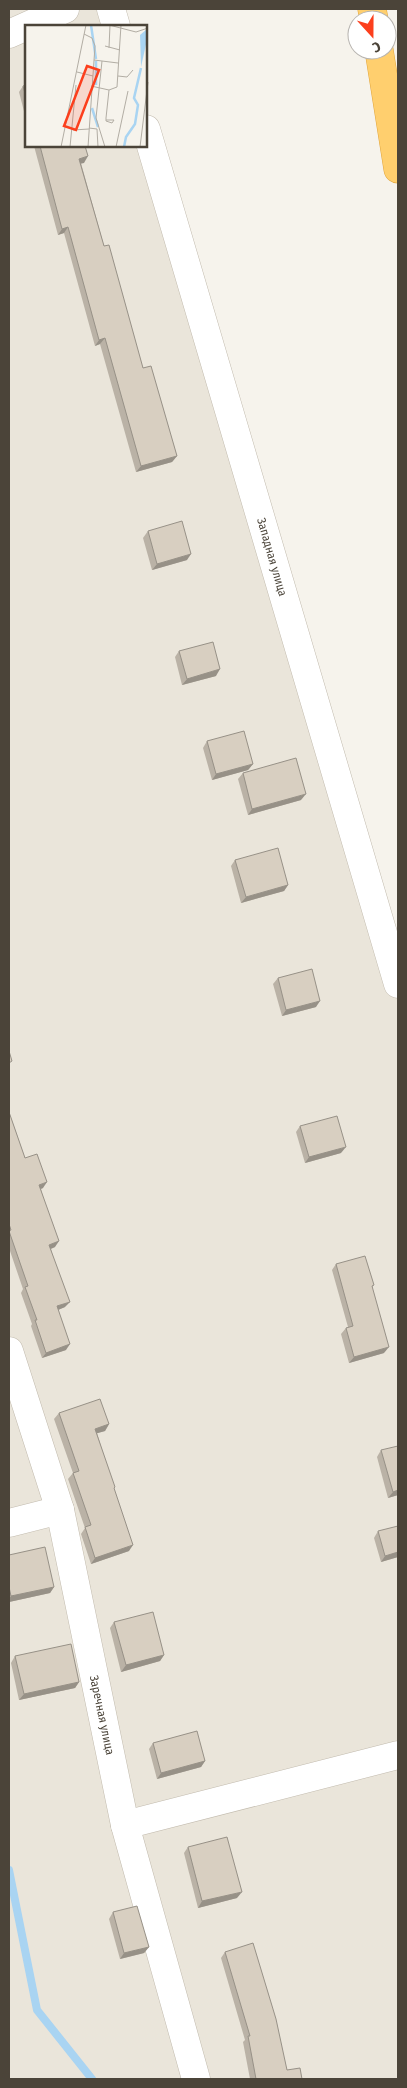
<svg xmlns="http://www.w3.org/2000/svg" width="407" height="2088" viewBox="0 0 407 2088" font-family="'Fira Sans Condensed',sans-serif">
	<rect width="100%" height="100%" fill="#f6f3ec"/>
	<path fill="#eae5da" d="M 9,9 L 111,9 L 116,26 L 26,26 L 26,146 L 146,146 L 398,984 L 398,2079 L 9,2079 Z"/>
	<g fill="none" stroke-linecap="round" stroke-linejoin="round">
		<path stroke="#a9d4f2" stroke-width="8" d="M 9,1870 L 37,2010 L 92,2079"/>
		<g stroke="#c2bbae" stroke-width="29">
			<g id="minor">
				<path d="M 111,9 L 116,26"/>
				<path d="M 9,34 L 65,9"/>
				<path d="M 146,129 L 398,984"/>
				<path d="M 9,1351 L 60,1510 L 125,1825 L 196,2079"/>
				<path d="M 9,1523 L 60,1510"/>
				<path d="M 125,1825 L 398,1755"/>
			</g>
		</g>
		<g stroke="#e0a43c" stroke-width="29">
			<g id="highway">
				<path d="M 372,9 L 374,20"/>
				<path d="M 379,50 L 398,169"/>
			</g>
		</g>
		<use href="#minor" stroke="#fff" stroke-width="28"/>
		<use href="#highway" stroke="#ffcf6e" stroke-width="28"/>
	</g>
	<g fill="#bab2a6">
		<path d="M 26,85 L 26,119 L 19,92 L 23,86 Z"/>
		<path d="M 34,146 L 85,146 L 84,163 L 81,163 L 104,246 L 143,368 L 177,456 L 172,462 L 136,472 L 100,344 L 95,346 L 64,233 L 58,235 Z"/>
		<path d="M 148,531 L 187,560 L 152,570 L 143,538 Z"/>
		<path d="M 179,651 L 216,676 L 182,685 L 175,657 Z"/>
		<path d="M 207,741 L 253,764 L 248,770 L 212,780 L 203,748 Z"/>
		<path d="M 243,773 L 301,800 L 248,815 L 238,779 Z"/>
		<path d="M 235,860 L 288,885 L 284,891 L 241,903 L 231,866 Z"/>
		<path d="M 278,978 L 316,1007 L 282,1016 L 273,984 Z"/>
		<path d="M 9,1112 L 25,1158 L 43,1188 L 41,1189 L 55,1247 L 51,1249 L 65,1307 L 58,1310 L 66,1350 L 42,1358 L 31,1326 L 32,1324 L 21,1293 L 23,1289 L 9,1248 Z"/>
		<path d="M 300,1126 L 341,1153 L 305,1163 L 296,1132 Z"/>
		<path d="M 336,1264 L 374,1285 L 372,1287 L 384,1353 L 349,1363 L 341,1334 L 346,1328 L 348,1327 L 332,1270 Z"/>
		<path d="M 59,1413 L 109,1424 L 105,1431 L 97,1433 L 114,1489 L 129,1551 L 91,1564 L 81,1534 L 85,1528 L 68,1479 L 73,1473 L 54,1419 Z"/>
		<path d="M 381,1450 L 398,1495 L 388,1498 L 377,1457 Z"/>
		<path d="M 378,1531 L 398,1557 L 381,1562 L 374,1538 Z"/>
		<path d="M 9,1555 L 54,1587 L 50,1593 L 9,1602 Z"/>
		<path d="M 114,1622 L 164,1655 L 160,1661 L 121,1672 L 110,1628 Z"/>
		<path d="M 15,1656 L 79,1682 L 75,1688 L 19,1700 L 11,1663 Z"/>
		<path d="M 153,1743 L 205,1761 L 201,1767 L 157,1779 L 149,1749 Z"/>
		<path d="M 188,1847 L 237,1898 L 198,1908 L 184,1853 Z"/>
		<path d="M 113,1912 L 149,1947 L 144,1953 L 120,1959 L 109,1919 Z"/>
		<path d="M 225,1952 L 287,2070 L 302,2079 L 250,2079 L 243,2042 L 245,2040 L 221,1958 Z"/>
	</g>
	<g fill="#979187">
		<path d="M 88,156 L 84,163 L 75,165 L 79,159 Z"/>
		<path d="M 68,227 L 64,233 L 58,235 L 62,229 Z"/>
		<path d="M 105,338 L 100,344 L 95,346 L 99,340 Z"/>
		<path d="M 177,456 L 172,462 L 136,472 L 141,466 Z"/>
		<path d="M 191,554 L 187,560 L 152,570 L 157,564 Z"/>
		<path d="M 220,669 L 216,676 L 182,685 L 187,679 Z"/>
		<path d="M 253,764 L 248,770 L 212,780 L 216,774 Z"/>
		<path d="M 306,794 L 301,800 L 248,815 L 252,809 Z"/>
		<path d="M 288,885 L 284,891 L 241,903 L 246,897 Z"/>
		<path d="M 320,1001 L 316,1007 L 282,1016 L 286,1010 Z"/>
		<path d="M 346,1147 L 341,1153 L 305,1163 L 309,1157 Z"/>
		<path d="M 47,1182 L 43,1188 L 35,1191 L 39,1185 Z"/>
		<path d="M 59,1241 L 55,1247 L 45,1251 L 49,1245 Z"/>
		<path d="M 70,1302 L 65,1307 L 53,1312 L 57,1306 Z"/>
		<path d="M 70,1344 L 66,1350 L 42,1358 L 46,1353 Z"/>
		<path d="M 389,1347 L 384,1353 L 349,1363 L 354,1357 Z"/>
		<path d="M 109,1424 L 105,1431 L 91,1435 L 95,1429 Z"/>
		<path d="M 398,1490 L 398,1495 L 388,1498 L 393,1492 Z"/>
		<path d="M 133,1545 L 129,1551 L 91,1564 L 95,1558 Z"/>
		<path d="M 398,1552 L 398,1557 L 381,1562 L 385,1556 Z"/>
		<path d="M 54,1587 L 50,1593 L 9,1602 L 9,1599 L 11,1596 Z"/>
		<path d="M 164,1655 L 160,1661 L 121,1672 L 126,1665 Z"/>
		<path d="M 79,1682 L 75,1688 L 19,1700 L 24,1694 Z"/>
		<path d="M 205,1761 L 201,1767 L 157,1779 L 161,1773 Z"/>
		<path d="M 242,1892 L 237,1898 L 198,1908 L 202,1901 Z"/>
		<path d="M 149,1947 L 144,1953 L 120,1959 L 124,1953 Z"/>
	</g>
	<g fill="#d8cfc1" stroke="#979187">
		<path d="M 26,85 L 26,97 L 23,86 Z"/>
		<path d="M 40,146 L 85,146 L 88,156 L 79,159 L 104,246 L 109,245 L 143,368 L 151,366 L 177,456 L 141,466 L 105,338 L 99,340 L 68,227 L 62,229 Z"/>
		<path d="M 182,521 L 191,554 L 157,564 L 148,531 Z"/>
		<path d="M 213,642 L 220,669 L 187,679 L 179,651 Z"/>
		<path d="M 244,731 L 253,764 L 216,774 L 207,741 Z"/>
		<path d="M 296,758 L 306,794 L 252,809 L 243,773 Z"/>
		<path d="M 278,848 L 288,885 L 246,897 L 235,860 Z"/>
		<path d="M 312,969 L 320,1001 L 286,1010 L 278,978 Z"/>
		<path d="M 9,1051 L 12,1061 L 9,1063 Z"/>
		<path d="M 9,1112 L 25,1158 L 37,1154 L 47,1182 L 39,1185 L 59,1241 L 49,1245 L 70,1302 L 57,1306 L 70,1344 L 46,1353 L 35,1320 L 37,1320 L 25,1287 L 28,1286 L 9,1231 L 11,1230 L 9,1224 Z"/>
		<path d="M 337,1116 L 346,1147 L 309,1157 L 300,1126 Z"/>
		<path d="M 365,1256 L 374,1285 L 372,1286 L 389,1347 L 354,1357 L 346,1328 L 353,1326 L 336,1264 Z"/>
		<path d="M 100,1399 L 109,1424 L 95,1429 L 115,1487 L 114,1488 L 133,1545 L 95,1558 L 85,1527 L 91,1525 L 73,1473 L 79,1471 L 59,1413 Z"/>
		<path d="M 398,1446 L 398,1490 L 393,1492 L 381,1450 Z"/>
		<path d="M 398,1526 L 398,1552 L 385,1556 L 378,1531 Z"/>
		<path d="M 45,1547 L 54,1587 L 11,1596 L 9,1587 L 9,1555 Z"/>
		<path d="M 153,1612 L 164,1655 L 126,1665 L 114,1622 Z"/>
		<path d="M 71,1644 L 79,1682 L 24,1694 L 15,1656 Z"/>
		<path d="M 197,1731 L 205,1761 L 161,1773 L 153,1743 Z"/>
		<path d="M 227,1837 L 242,1892 L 202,1901 L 188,1847 Z"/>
		<path d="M 137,1906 L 149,1947 L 124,1953 L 113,1912 Z"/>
		<path d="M 253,1943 L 276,2019 L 287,2070 L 300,2068 L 302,2079 L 256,2079 L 248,2036 L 250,2036 L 225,1952 Z"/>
	</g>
	<g text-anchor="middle" stroke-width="4.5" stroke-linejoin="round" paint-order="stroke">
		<g font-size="12" fill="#4b4439" stroke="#fff">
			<text transform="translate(272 557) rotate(74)" y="4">Западная улица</text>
			<text transform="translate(102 1715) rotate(78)" y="4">Заречная улица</text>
		</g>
	</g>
	<g transform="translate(25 25)">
		<rect width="122" height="122" fill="#f6f3ec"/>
		<path d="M 122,4 L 122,15 L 116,42 L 115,10 Z" fill="#a9d4f2"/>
		<path fill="none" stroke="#a9d4f2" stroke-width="2.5" d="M 66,0 L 71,34M 71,60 L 71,36M 67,83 L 73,102M 99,122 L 101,112 L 110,99 L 113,80 L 109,73 L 116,43"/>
		<path fill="none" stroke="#b2ada4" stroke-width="1" d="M 84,0 L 111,7 L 123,3M 59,9 L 67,13 L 70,21 L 63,122M 80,21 L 95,25M 84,23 L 85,0M 69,35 L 77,36 L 71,93 L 80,122M 77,36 L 93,38M 52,47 L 68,51M 93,51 L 102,52 L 108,45M 66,61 L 84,65M 84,65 L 92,62 L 96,0M 81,95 L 89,95 L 87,98 L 81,96 L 81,93 L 84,65M 64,103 L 72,104 L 73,122M 48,105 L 64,104M 36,122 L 61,0M 45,122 L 51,60M 91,122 L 103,66M 115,122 L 123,57"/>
		<path fill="#fc3f1d" fill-opacity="0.15" stroke="#fc3f1d" stroke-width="2.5" d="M 62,41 L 74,45 L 51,105 L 39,101 Z"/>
		<rect width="122" height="122" fill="none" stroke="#4b4439" stroke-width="2.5"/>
	</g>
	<rect width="407" height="2088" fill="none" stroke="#4b4439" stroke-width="20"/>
	<g transform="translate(372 35) rotate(159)"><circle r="24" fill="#ffffff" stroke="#b7b4b0"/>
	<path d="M0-4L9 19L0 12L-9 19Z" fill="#fc3f1d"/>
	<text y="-8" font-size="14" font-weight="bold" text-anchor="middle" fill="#4b4439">С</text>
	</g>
</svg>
